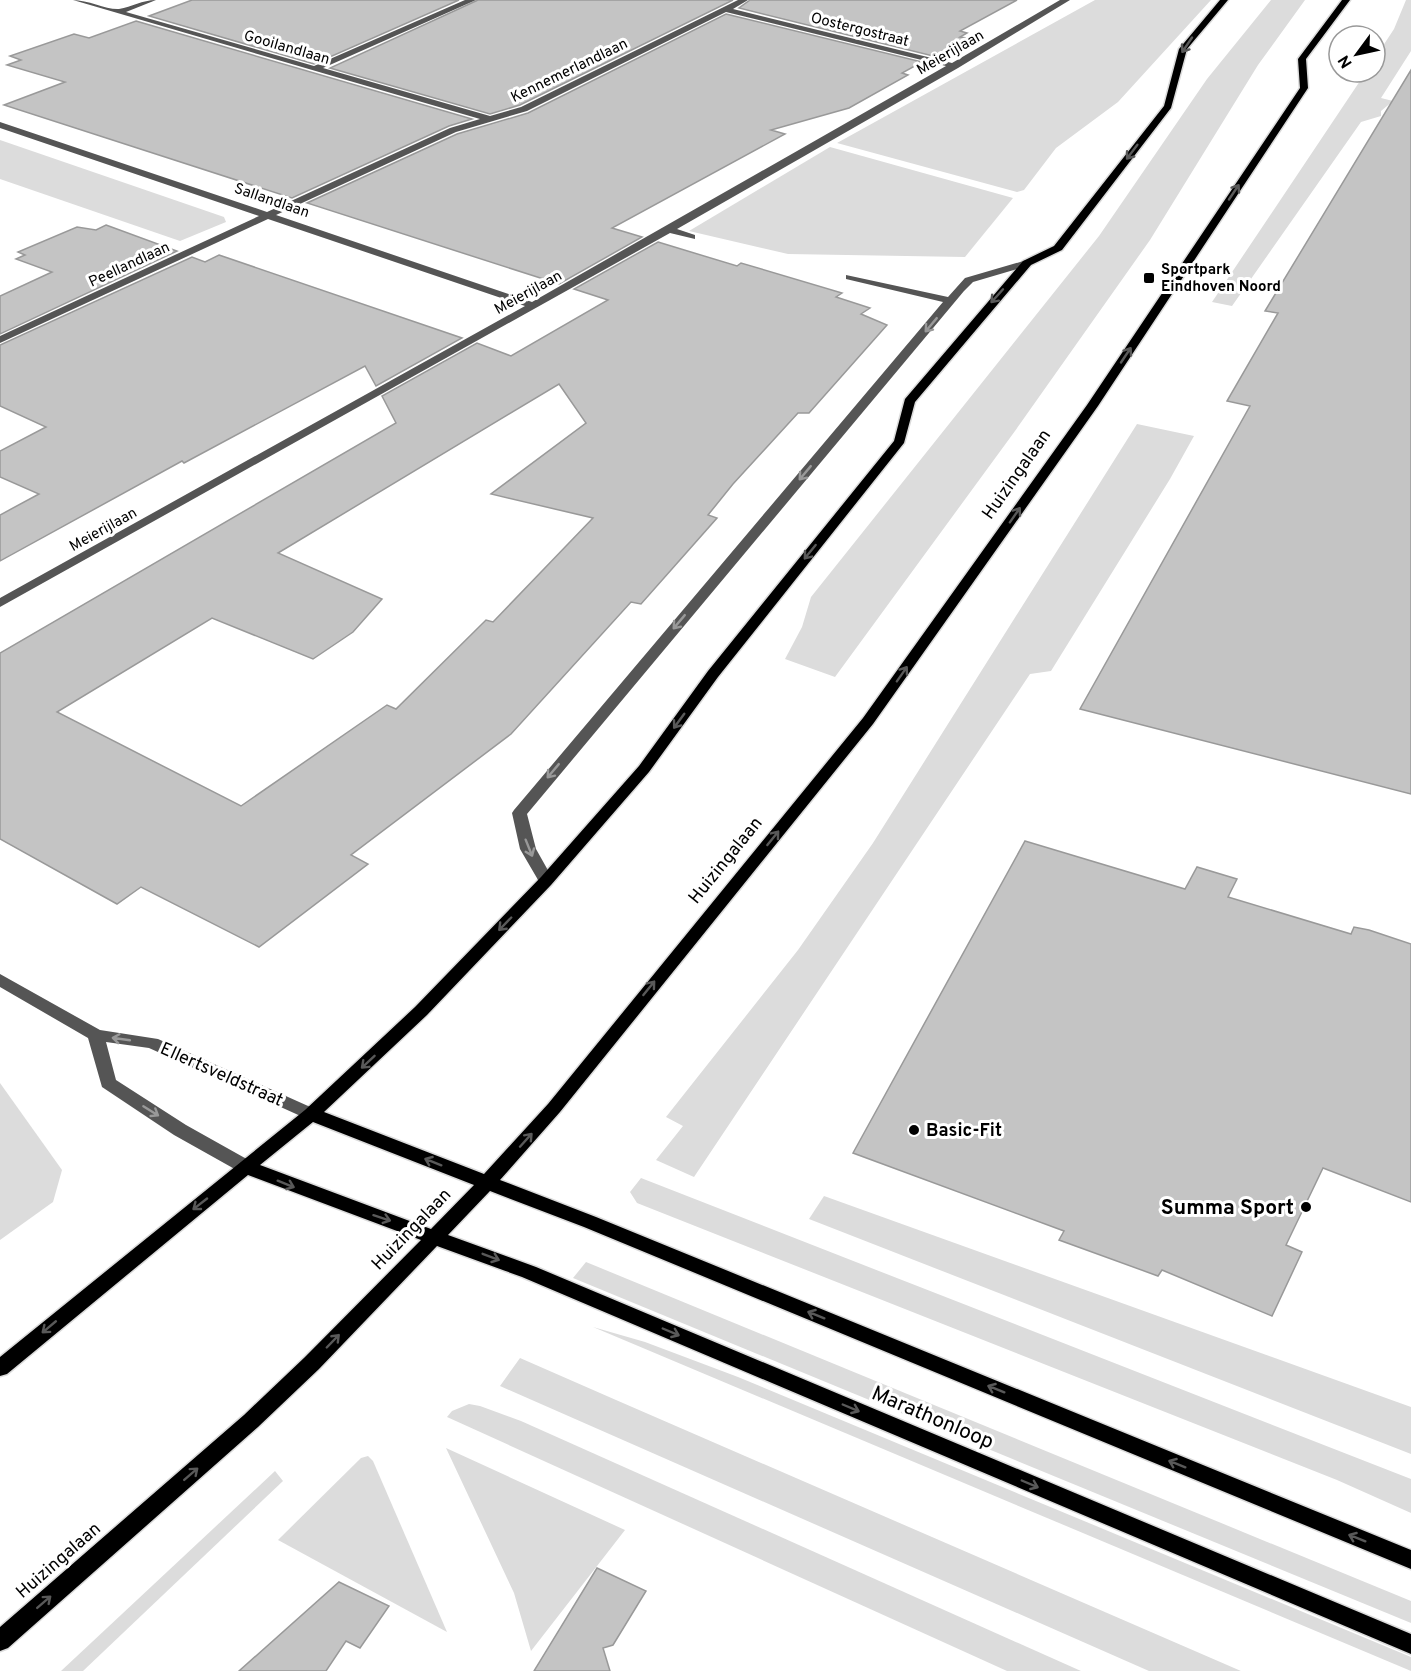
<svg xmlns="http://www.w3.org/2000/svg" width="1411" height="1671" viewBox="0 0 1411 1671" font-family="Overpass,sans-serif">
	<rect width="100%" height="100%" fill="#fff"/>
	<g fill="#dcdcdc">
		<path d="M 1095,0 L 1211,0 L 1118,102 L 1056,148 L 1024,190 L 1017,192 L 837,143 Z"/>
		<path d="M 1271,0 L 1305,0 L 1258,65 L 1150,240 L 1015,431 L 835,677 L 785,659 L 802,627 L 811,597 L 1099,236 L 1207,79 Z"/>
		<path d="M 1406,0 L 1411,0 L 1411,51 L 1381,98 L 1393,101 L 1381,111 L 1381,116 L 1361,122 L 1232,306 L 1212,302 L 1366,72 L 1375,72 L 1375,58 L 1394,29 Z"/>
		<path d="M 0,140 L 224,217 L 226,222 L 180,241 L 0,179 Z"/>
		<path d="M 830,147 L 1013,198 L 965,257 L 788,254 L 689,231 Z"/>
		<path d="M 1137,424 L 1194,436 L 1170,479 L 1051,671 L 1030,674 L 694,1177 L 656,1160 L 683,1126 L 666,1117 L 798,950 L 873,843 Z"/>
		<path d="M 0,1083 L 62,1170 L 53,1202 L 0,1240 Z"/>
		<path d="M 641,1178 L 1411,1479 L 1411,1513 L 1337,1480 L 637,1203 L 630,1192 Z"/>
		<path d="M 824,1196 L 1411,1407 L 1411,1454 L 809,1219 Z"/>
		<path d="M 586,1262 L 1411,1601 L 1411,1623 L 573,1278 Z"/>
		<path d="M 593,1327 L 645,1342 L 738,1377 L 1411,1657 L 1411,1671 Z"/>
		<path d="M 520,1358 L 616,1400 L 1241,1671 L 1149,1671 L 500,1386 Z"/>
		<path d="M 469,1404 L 480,1406 L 521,1421 L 1081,1671 L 1007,1671 L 447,1417 L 452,1411 Z"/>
		<path d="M 446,1448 L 625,1530 L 531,1651 L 514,1593 Z"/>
		<path d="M 368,1456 L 373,1461 L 447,1632 L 278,1540 L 361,1458 Z"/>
		<path d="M 275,1471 L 283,1481 L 83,1671 L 61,1671 Z"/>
	</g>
	<g fill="#c4c4c4" stroke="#999" stroke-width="1.5" fill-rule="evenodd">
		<path d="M 192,0 L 459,0 L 314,64 L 149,16 Z"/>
		<path d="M 478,0 L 733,0 L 520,105 L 490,114 L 330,68 Z"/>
		<path d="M 750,0 L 1017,0 L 960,31 L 967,33 L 960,37 L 966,38 L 933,56 L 739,8 Z"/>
		<path d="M 726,14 L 922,62 L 902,73 L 908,75 L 849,108 L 771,130 L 785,134 L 612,228 L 642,237 L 559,284 L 307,203 L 457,134 L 528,113 Z"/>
		<path d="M 136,21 L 472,119 L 449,126 L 292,198 L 4,105 L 65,82 L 7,65 L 21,60 L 10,56 L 74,34 L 89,38 Z"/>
		<path d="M 1411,70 L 1411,794 L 1080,709 L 1250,406 L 1227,401 L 1278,313 L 1265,311 Z"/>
		<path d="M 106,225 L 177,251 L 0,334 L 0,296 L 52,272 L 16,259 L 25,255 L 18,252 L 77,227 L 96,230 Z"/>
		<path d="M 658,242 L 737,266 L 741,263 L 842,293 L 836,297 L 870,308 L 861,314 L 887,325 L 809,413 L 798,413 L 733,484 L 708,515 L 717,518 L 641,604 L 631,602 L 511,734 L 351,855 L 368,864 L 259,947 L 141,887 L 117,904 L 0,839 L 0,653 L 396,423 L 382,396 L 477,343 L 511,356 L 608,300 L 574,289 ZM 559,384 L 586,423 L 491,494 L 593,518 L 493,622 L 486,620 L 396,709 L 387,705 L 241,806 L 57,712 L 212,618 L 313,659 L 353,632 L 382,599 L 278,553 Z"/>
		<path d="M 219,255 L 462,338 L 376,386 L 365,366 L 184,463 L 182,461 L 0,561 L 0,515 L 39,494 L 0,477 L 0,451 L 46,427 L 0,406 L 0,345 L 192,257 L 205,262 Z"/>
		<path d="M 1025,841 L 1185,889 L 1197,867 L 1237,879 L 1228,897 L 1351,934 L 1354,927 L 1369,930 L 1411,944 L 1411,1202 L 1323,1168 L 1286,1245 L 1302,1252 L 1272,1316 L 1162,1270 L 1158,1276 L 1059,1240 L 1064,1231 L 853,1153 Z"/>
		<path d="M 597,1568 L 646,1591 L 613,1645 L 603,1648 L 610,1671 L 534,1671 Z"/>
		<path d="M 339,1582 L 389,1606 L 360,1648 L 346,1641 L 326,1671 L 239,1671 Z"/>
	</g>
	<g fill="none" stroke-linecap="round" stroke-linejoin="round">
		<g stroke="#dbdbdb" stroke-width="3">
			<path id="major" d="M 1220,0 L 1228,0 L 1187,49 L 1171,108 L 1062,250 L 1031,265 L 915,402 L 904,443 L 718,677 L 649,772 L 551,885 L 427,1015 L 324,1112 L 484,1174 L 548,1104 L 863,718 L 1087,405 L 1300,88 L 1298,59 L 1342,0 L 1350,0 L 1306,59 L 1308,88 L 1098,406 L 873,724 L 560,1112 L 500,1180 L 596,1217 L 1411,1550 L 1411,1569 L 584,1227 L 490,1191 L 448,1235 L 536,1267 L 1411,1634 L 1411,1654 L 522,1277 L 437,1246 L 319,1369 L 258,1427 L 8,1648 L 0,1651 L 0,1627 L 244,1415 L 305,1357 L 421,1240 L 248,1175 L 7,1374 L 0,1376 L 0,1357 L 305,1110 L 415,1007 L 541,877 L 639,766 L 708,671 L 894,441 L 905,399 L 1023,261 L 1054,246 L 1164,106 L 1179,49 ZM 313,1122 L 474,1185 L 431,1229 L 260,1165 Z"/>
		</g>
		<g fill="#555" fill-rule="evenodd">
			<path d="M 73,0 C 88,0 107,10 119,9 C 132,7 142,0 156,0 L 126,12 L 314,66 L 465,0 L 476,0 L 323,68 L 490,116 L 521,107 L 738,0 L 748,0 L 733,9 L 952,63 L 1060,0 L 1070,0 L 958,68 L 677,229 L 695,235 L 695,239 L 670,233 L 0,607 L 0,598 L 525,306 L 268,219 L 0,343 L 0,336 L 259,216 L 0,128 L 0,122 L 267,212 L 450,128 L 480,119 ZM 726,12 L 946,66 L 532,302 L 276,215 L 456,132 L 527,111 Z"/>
			<path d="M 1027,260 L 1031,261 L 1031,265 L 973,282 L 964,291 L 527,814 L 536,849 L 554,881 L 546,886 L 541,885 L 520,849 L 512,813 L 514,810 L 943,302 L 846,279 L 846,275 L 948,297 L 965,278 Z"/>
			<path d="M 0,974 L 100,1030 L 158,1039 L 317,1110 L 320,1114 L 317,1118 L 305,1118 L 149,1048 L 106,1042 L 116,1080 L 186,1125 L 252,1162 L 255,1167 L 252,1172 L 246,1174 L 240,1172 L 174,1135 L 102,1087 L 88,1038 L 0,987 Z"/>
		</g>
		<use href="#major" fill="#000" fill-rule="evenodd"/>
	</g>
	<defs><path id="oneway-shaft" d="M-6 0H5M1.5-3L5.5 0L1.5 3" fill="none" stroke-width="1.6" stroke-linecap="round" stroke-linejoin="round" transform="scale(1.5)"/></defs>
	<g stroke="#595959">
		<use href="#oneway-shaft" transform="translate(1187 45) rotate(124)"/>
		<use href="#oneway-shaft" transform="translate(1132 152) rotate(127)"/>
		<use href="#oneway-shaft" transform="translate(1234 192) rotate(-56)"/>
		<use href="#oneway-shaft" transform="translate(997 296) rotate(132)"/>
		<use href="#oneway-shaft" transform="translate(1126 355) rotate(-56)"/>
		<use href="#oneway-shaft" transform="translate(1015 515) rotate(-55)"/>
		<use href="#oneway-shaft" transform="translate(810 552) rotate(129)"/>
		<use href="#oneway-shaft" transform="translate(902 674) rotate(-55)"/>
		<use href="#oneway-shaft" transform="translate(679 721) rotate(126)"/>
		<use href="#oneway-shaft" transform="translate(773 838) rotate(-51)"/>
		<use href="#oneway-shaft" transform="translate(505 924) rotate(134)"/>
		<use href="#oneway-shaft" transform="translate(649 988) rotate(-51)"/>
		<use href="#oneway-shaft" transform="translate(368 1062) rotate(137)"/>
		<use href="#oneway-shaft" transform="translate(526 1140) rotate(-48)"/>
		<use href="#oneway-shaft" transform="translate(433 1162) rotate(-158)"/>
		<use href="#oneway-shaft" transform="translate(286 1184) rotate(22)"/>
		<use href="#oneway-shaft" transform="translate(200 1204) rotate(142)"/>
		<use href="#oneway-shaft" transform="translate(382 1218) rotate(18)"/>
		<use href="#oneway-shaft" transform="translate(491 1257) rotate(21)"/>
		<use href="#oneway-shaft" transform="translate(816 1315) rotate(-158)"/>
		<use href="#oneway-shaft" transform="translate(49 1327) rotate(140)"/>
		<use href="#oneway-shaft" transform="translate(671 1332) rotate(23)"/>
		<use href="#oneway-shaft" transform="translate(333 1341) rotate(-46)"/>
		<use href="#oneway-shaft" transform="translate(996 1389) rotate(-158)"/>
		<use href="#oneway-shaft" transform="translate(851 1408) rotate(23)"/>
		<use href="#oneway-shaft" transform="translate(1177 1464) rotate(-158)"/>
		<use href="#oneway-shaft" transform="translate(191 1474) rotate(-41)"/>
		<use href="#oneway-shaft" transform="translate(1030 1484) rotate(23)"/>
		<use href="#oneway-shaft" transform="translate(1357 1538) rotate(-158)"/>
		<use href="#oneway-shaft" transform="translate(44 1602) rotate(-41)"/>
	</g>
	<g stroke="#999">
		<use href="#oneway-shaft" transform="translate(931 325) rotate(130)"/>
		<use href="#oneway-shaft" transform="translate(805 473) rotate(130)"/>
		<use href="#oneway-shaft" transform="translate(679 622) rotate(130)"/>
		<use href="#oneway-shaft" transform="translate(553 771) rotate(130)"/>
		<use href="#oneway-shaft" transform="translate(529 848) rotate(68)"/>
		<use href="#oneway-shaft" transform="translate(121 1039) rotate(-172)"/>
		<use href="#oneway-shaft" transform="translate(151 1111) rotate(32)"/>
	</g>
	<g fill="#000" stroke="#fff" stroke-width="2">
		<rect x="1143" y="272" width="12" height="12" rx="3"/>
		<circle cx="914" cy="1130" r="6"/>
		<circle cx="1306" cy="1207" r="6"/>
	</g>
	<g text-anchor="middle" stroke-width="6" stroke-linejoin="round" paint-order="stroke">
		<g font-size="15" fill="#000" stroke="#fff">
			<text transform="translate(860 29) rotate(14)" y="5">Oostergostraat</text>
			<text transform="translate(287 47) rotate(16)" y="5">Gooilandlaan</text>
			<text transform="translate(950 52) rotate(-30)" y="5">Meierijlaan</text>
			<text transform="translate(569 70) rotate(-26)" y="5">Kennemerlandlaan</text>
			<text transform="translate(272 200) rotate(19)" y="5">Sallandlaan</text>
			<text transform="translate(129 264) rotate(-25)" y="5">Peellandlaan</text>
			<text transform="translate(528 292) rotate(-29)" y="5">Meierijlaan</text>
			<text transform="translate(103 529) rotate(-29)" y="5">Meierijlaan</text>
		</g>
		<g font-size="15" font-weight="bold" fill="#000" stroke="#fff" text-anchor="start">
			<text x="1161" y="274">Sportpark<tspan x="1161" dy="17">Eindhoven Noord</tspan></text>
		</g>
		<g font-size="18" fill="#000" stroke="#fff">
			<text transform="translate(1016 474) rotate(-55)" y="6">Huizingalaan</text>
			<text transform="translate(725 860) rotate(-51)" y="6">Huizingalaan</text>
			<text transform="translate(222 1074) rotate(24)" y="6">Ellertsveldstraat</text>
			<text transform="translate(411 1229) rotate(-46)" y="6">Huizingalaan</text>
			<text transform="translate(58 1560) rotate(-41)" y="6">Huizingalaan</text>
		</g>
		<g font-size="18" font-weight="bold" fill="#000" stroke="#fff" text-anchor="start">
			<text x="926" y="1136">Basic-Fit</text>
		</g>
		<g font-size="21" font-weight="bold" fill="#000" stroke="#fff" text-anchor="end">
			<text x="1294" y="1214">Summa Sport</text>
		</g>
		<g font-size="21" fill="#000" stroke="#fff">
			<text transform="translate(933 1417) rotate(23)" y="7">Marathonloop</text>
		</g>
	</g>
	<g transform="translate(1357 54) rotate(237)"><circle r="28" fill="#ffffff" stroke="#999999" stroke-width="1.5"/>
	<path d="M0-4.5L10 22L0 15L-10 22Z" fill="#000000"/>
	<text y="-9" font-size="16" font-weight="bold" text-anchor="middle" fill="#000000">N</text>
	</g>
</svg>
